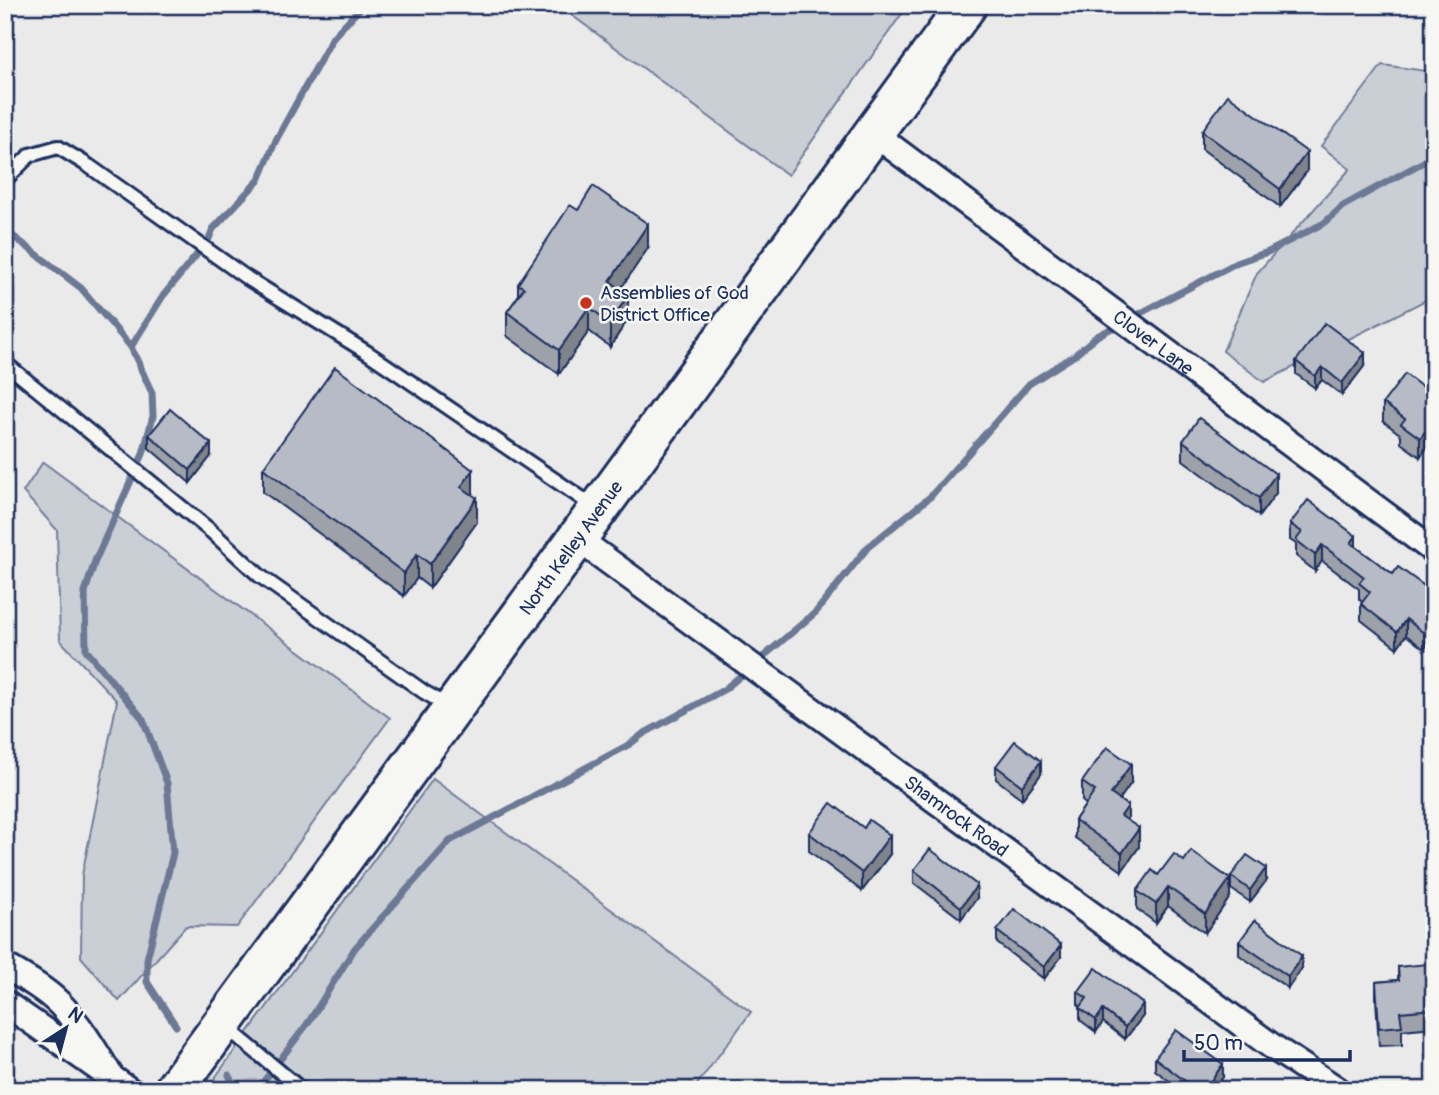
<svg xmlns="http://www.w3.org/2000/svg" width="1439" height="1095" viewBox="0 0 1439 1095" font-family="Pangolin,sans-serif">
	<rect width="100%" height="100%" fill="#e9eae9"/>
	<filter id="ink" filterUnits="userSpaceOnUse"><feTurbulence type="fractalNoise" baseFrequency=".0143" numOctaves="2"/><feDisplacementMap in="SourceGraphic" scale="14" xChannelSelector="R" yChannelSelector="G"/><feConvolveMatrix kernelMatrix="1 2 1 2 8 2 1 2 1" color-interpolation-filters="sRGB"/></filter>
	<g filter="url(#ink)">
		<g fill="#caced5" stroke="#727e9a" stroke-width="2">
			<path d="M 558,5 L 908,5 L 788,175 Z"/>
			<path d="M 1382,65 L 1434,72 L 1434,296 L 1264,382 L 1223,351 L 1257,273 L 1350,169 L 1321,146 Z"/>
			<path d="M 43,462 L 390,718 L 237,927 L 186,926 L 119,1001 L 81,957 L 82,875 L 117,701 L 60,640 L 57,530 L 23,492 Z"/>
			<path d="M 433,779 L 751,1012 L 693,1090 L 206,1090 Z"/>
		</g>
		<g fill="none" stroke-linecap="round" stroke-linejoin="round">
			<g stroke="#6c7995" stroke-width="7">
				<path d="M 5,230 L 81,288 L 131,347 L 152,393 L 153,416 L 143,454 L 95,561 L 85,592 L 86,650 L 143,719 L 167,783 L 173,853 L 147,959 L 147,982 L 176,1026"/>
				<path d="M 131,347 L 163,296 L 208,241 L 213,229 L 259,180 L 276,140 L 333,37 L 363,5"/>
				<path d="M 229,1075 L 236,1090"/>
				<path d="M 257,1090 L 308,1023 L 355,948 L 450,841 L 630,744 L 643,734 L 725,689 L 816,612 L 868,547 L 930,497 L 1029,384 L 1075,355 L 1097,336 L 1238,262 L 1268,252 L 1324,223 L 1343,206 L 1427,160 L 1434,159"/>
			</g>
			<g stroke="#1b2f5e" stroke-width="18">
				<g id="lane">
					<path d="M 5,180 L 30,155 L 58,147 L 89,166 L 247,278 L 368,353 L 596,508"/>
					<path d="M 5,363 L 212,532 L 260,576 L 424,692 L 450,707"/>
					<path d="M 225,1026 L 302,1090"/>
				</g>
			</g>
			<g stroke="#1b2f5e" stroke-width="30">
				<g id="street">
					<path id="s1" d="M 873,133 L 1434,551"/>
					<path id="s2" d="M 578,539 L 1273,1047 L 1338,1090"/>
					<path d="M 5,966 C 24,977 45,989 60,1004 C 81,1026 96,1052 111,1077"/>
					<path d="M 5,1003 L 129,1090"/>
				</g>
			</g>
			<g stroke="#1b2f5e" stroke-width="44">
				<g id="primary">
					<path id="s3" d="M 174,1090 L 967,5"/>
				</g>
			</g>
			<use href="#lane" stroke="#f6f6f2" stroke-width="12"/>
			<use href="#street" stroke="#f6f6f2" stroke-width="24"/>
			<use href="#primary" stroke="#f6f6f2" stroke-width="38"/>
		</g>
		<g fill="#9da1aa" stroke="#1b2f5e" stroke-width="2">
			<path d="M 1202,131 L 1307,171 L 1280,207 L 1202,149 Z"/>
			<path d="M 648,248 L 620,289 L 628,319 L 610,347 L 589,331 L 559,374 L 507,336 L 507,312 L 518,296 L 518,284 Z"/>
			<path d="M 1296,361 L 1365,365 L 1342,395 L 1322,380 L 1315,388 L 1296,374 Z"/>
			<path d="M 1434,369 L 1434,438 L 1420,457 L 1401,443 L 1401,435 L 1383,421 L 1383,403 L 1421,386 Z"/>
			<path d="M 149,435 L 211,456 L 190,483 L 149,448 Z"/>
			<path d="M 1183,441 L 1276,493 L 1259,516 L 1183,460 Z"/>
			<path d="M 263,468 L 473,494 L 472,495 L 477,522 L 430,588 L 417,578 L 404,596 L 263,492 Z"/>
			<path d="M 1290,524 L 1356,547 L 1393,574 L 1434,593 L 1434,636 L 1424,649 L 1406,635 L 1397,648 L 1361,620 L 1361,604 L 1362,602 L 1359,599 L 1359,589 L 1322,561 L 1315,571 L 1296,556 L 1296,544 L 1290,540 Z"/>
			<path d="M 996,766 L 1041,774 L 1022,799 L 996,779 Z"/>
			<path d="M 1082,782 L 1131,783 L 1119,800 L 1139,847 L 1122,871 L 1075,838 L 1075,820 L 1086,804 L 1082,801 Z"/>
			<path d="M 809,833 L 890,854 L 862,891 L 809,851 Z"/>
			<path d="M 914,870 L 977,898 L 961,919 L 914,883 Z"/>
			<path d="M 1158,875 L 1230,897 L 1205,933 L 1168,906 L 1156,923 L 1137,909 L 1137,891 Z"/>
			<path d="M 1231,876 L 1266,881 L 1250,902 L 1231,889 Z"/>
			<path d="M 997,931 L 1061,957 L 1044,979 L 997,943 Z"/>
			<path d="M 1239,942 L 1302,968 L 1288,988 L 1239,955 Z"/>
			<path d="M 1398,967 L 1428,979 L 1434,979 L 1434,1027 L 1402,1030 L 1402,1045 L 1379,1046 L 1376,1000 L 1376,982 L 1398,980 Z"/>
			<path d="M 1078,992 L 1143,1016 L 1125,1039 L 1103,1022 L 1096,1032 L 1080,1020 L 1080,1008 L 1081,1007 L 1078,1004 Z"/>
			<path d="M 1155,1058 L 1223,1077 L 1213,1090 L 1181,1090 L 1155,1070 Z"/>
		</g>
		<g fill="#7f838b" stroke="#1b2f5e" stroke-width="2">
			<path d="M 1307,152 L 1307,171 L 1280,207 L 1280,189 Z"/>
			<path d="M 648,224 L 648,248 L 610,305 L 610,281 Z"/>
			<path d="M 628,295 L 628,319 L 610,347 L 610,323 Z"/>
			<path d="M 589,307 L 589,331 L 559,374 L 559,350 Z"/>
			<path d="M 1365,353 L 1365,365 L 1342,395 L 1342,383 Z"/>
			<path d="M 1322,367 L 1322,380 L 1315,388 L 1315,376 Z"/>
			<path d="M 1434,420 L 1434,438 L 1420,457 L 1420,438 Z"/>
			<path d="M 211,444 L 211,456 L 190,483 L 190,470 Z"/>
			<path d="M 473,470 L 473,494 L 461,511 L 461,487 Z"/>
			<path d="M 1276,474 L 1276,493 L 1259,516 L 1259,498 Z"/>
			<path d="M 477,498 L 477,522 L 430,588 L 430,564 Z"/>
			<path d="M 1356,536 L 1356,552 L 1351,543 Z"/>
			<path d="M 1322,545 L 1322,561 L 1315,571 L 1315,555 Z"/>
			<path d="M 417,554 L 417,578 L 404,596 L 404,573 Z"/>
			<path d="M 1406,619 L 1406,635 L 1397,648 L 1397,632 Z"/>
			<path d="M 1434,620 L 1434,636 L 1424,649 L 1424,633 Z"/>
			<path d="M 1041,761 L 1041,774 L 1022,799 L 1022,786 Z"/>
			<path d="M 1131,764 L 1131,783 L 1111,812 L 1111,794 Z"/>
			<path d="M 1128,806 L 1128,824 L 1121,816 Z"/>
			<path d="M 1139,828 L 1139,847 L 1122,871 L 1122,853 Z"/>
			<path d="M 890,835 L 890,854 L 862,891 L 862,873 Z"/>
			<path d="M 1266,868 L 1266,881 L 1250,902 L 1250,890 Z"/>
			<path d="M 1230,879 L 1230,897 L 1205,933 L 1205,914 Z"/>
			<path d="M 977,885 L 977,898 L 961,919 L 961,907 Z"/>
			<path d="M 1168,887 L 1168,906 L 1156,923 L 1156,904 Z"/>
			<path d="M 1061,945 L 1061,957 L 1044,979 L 1044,967 Z"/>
			<path d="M 1302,956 L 1302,968 L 1288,988 L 1288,976 Z"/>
			<path d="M 1143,1004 L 1143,1016 L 1125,1039 L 1125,1027 Z"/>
			<path d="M 1103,1010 L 1103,1022 L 1096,1032 L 1096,1020 Z"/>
			<path d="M 1223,1064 L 1223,1077 L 1213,1090 L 1204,1090 Z"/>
		</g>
		<g fill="#b6bbc6" stroke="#1b2f5e" stroke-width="2">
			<path d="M 1228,95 L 1307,152 L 1280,189 L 1202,131 Z"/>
			<path d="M 593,186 L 648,224 L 610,281 L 628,295 L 610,323 L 589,307 L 559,350 L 507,312 L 524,288 L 518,284 L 570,205 L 578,210 Z"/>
			<path d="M 1325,323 L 1365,353 L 1342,383 L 1322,367 L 1315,376 L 1296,361 Z"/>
			<path d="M 335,367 L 473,470 L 461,487 L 477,498 L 430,564 L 417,554 L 404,573 L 263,468 Z"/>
			<path d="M 1434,369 L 1434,420 L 1420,438 L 1401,424 L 1405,419 L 1383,403 L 1405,374 L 1421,386 Z"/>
			<path d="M 170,409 L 211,444 L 190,470 L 149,435 Z"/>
			<path d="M 1199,418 L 1276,474 L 1259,498 L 1183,441 Z"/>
			<path d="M 1308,500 L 1356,536 L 1351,543 L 1393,574 L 1398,567 L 1434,593 L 1434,620 L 1424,633 L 1406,619 L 1397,632 L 1361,604 L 1370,592 L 1359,583 L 1364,577 L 1322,545 L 1315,555 L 1296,540 L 1302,532 L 1290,524 Z"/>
			<path d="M 1015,741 L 1041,761 L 1022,786 L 996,766 Z"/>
			<path d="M 1107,747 L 1131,764 L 1111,794 L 1128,806 L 1121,816 L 1139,828 L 1122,853 L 1075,820 L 1095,791 L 1082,782 Z"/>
			<path d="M 831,803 L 864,828 L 869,820 L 890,835 L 862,873 L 809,833 Z"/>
			<path d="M 930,849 L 977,885 L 961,907 L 914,870 Z"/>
			<path d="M 1191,851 L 1230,879 L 1205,914 L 1168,887 L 1156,904 L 1137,891 L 1152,870 L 1158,875 L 1174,854 L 1184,861 Z"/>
			<path d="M 1247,855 L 1266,868 L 1250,890 L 1231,876 Z"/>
			<path d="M 1014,909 L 1061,945 L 1044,967 L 997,931 Z"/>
			<path d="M 1255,920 L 1302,956 L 1288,976 L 1239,942 Z"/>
			<path d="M 1427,964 L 1428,979 L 1434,979 L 1434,1009 L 1400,1012 L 1402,1026 L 1379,1028 L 1376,982 L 1399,980 L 1398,967 Z"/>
			<path d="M 1096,968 L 1143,1004 L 1125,1027 L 1103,1010 L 1096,1020 L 1080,1008 L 1087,998 L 1078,992 Z"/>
			<path d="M 1176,1030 L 1223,1064 L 1204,1090 L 1197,1090 L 1155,1058 Z"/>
		</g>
	</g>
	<circle fill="#c8321e" stroke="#f6f6f2" stroke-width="2.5" cx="586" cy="303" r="7"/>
	<g text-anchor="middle" stroke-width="5" stroke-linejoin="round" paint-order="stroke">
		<g font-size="19" fill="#1b2f5e" stroke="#f6f6f2" text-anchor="start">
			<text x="600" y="299">Assemblies of God<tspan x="600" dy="22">District Office</tspan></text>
		</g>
		<g font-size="19" fill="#1b2f5e" stroke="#f6f6f2">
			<text dy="7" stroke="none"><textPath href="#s1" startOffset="350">Clover Lane</textPath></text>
			<text dy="7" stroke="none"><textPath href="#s3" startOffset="672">North Kelley Avenue</textPath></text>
			<text dy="7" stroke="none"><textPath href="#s2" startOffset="469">Shamrock Road</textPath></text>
		</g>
	</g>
	<rect width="1439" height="1095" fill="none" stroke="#f6f6f2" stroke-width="28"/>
	<rect x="14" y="14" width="1411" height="1067" fill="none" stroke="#1b2f5e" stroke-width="2.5" filter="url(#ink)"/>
	<g transform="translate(66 1028) rotate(36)" stroke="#f6f6f2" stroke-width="5" paint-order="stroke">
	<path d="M0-5L12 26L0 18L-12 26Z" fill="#1b2f5e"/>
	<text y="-10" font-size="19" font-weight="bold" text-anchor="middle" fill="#1b2f5e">N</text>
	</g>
	<path d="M1184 1050v10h166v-10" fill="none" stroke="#1b2f5e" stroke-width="3.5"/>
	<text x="1194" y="1050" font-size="21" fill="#1b2f5e" stroke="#f6f6f2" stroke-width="5" paint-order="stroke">50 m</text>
</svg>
